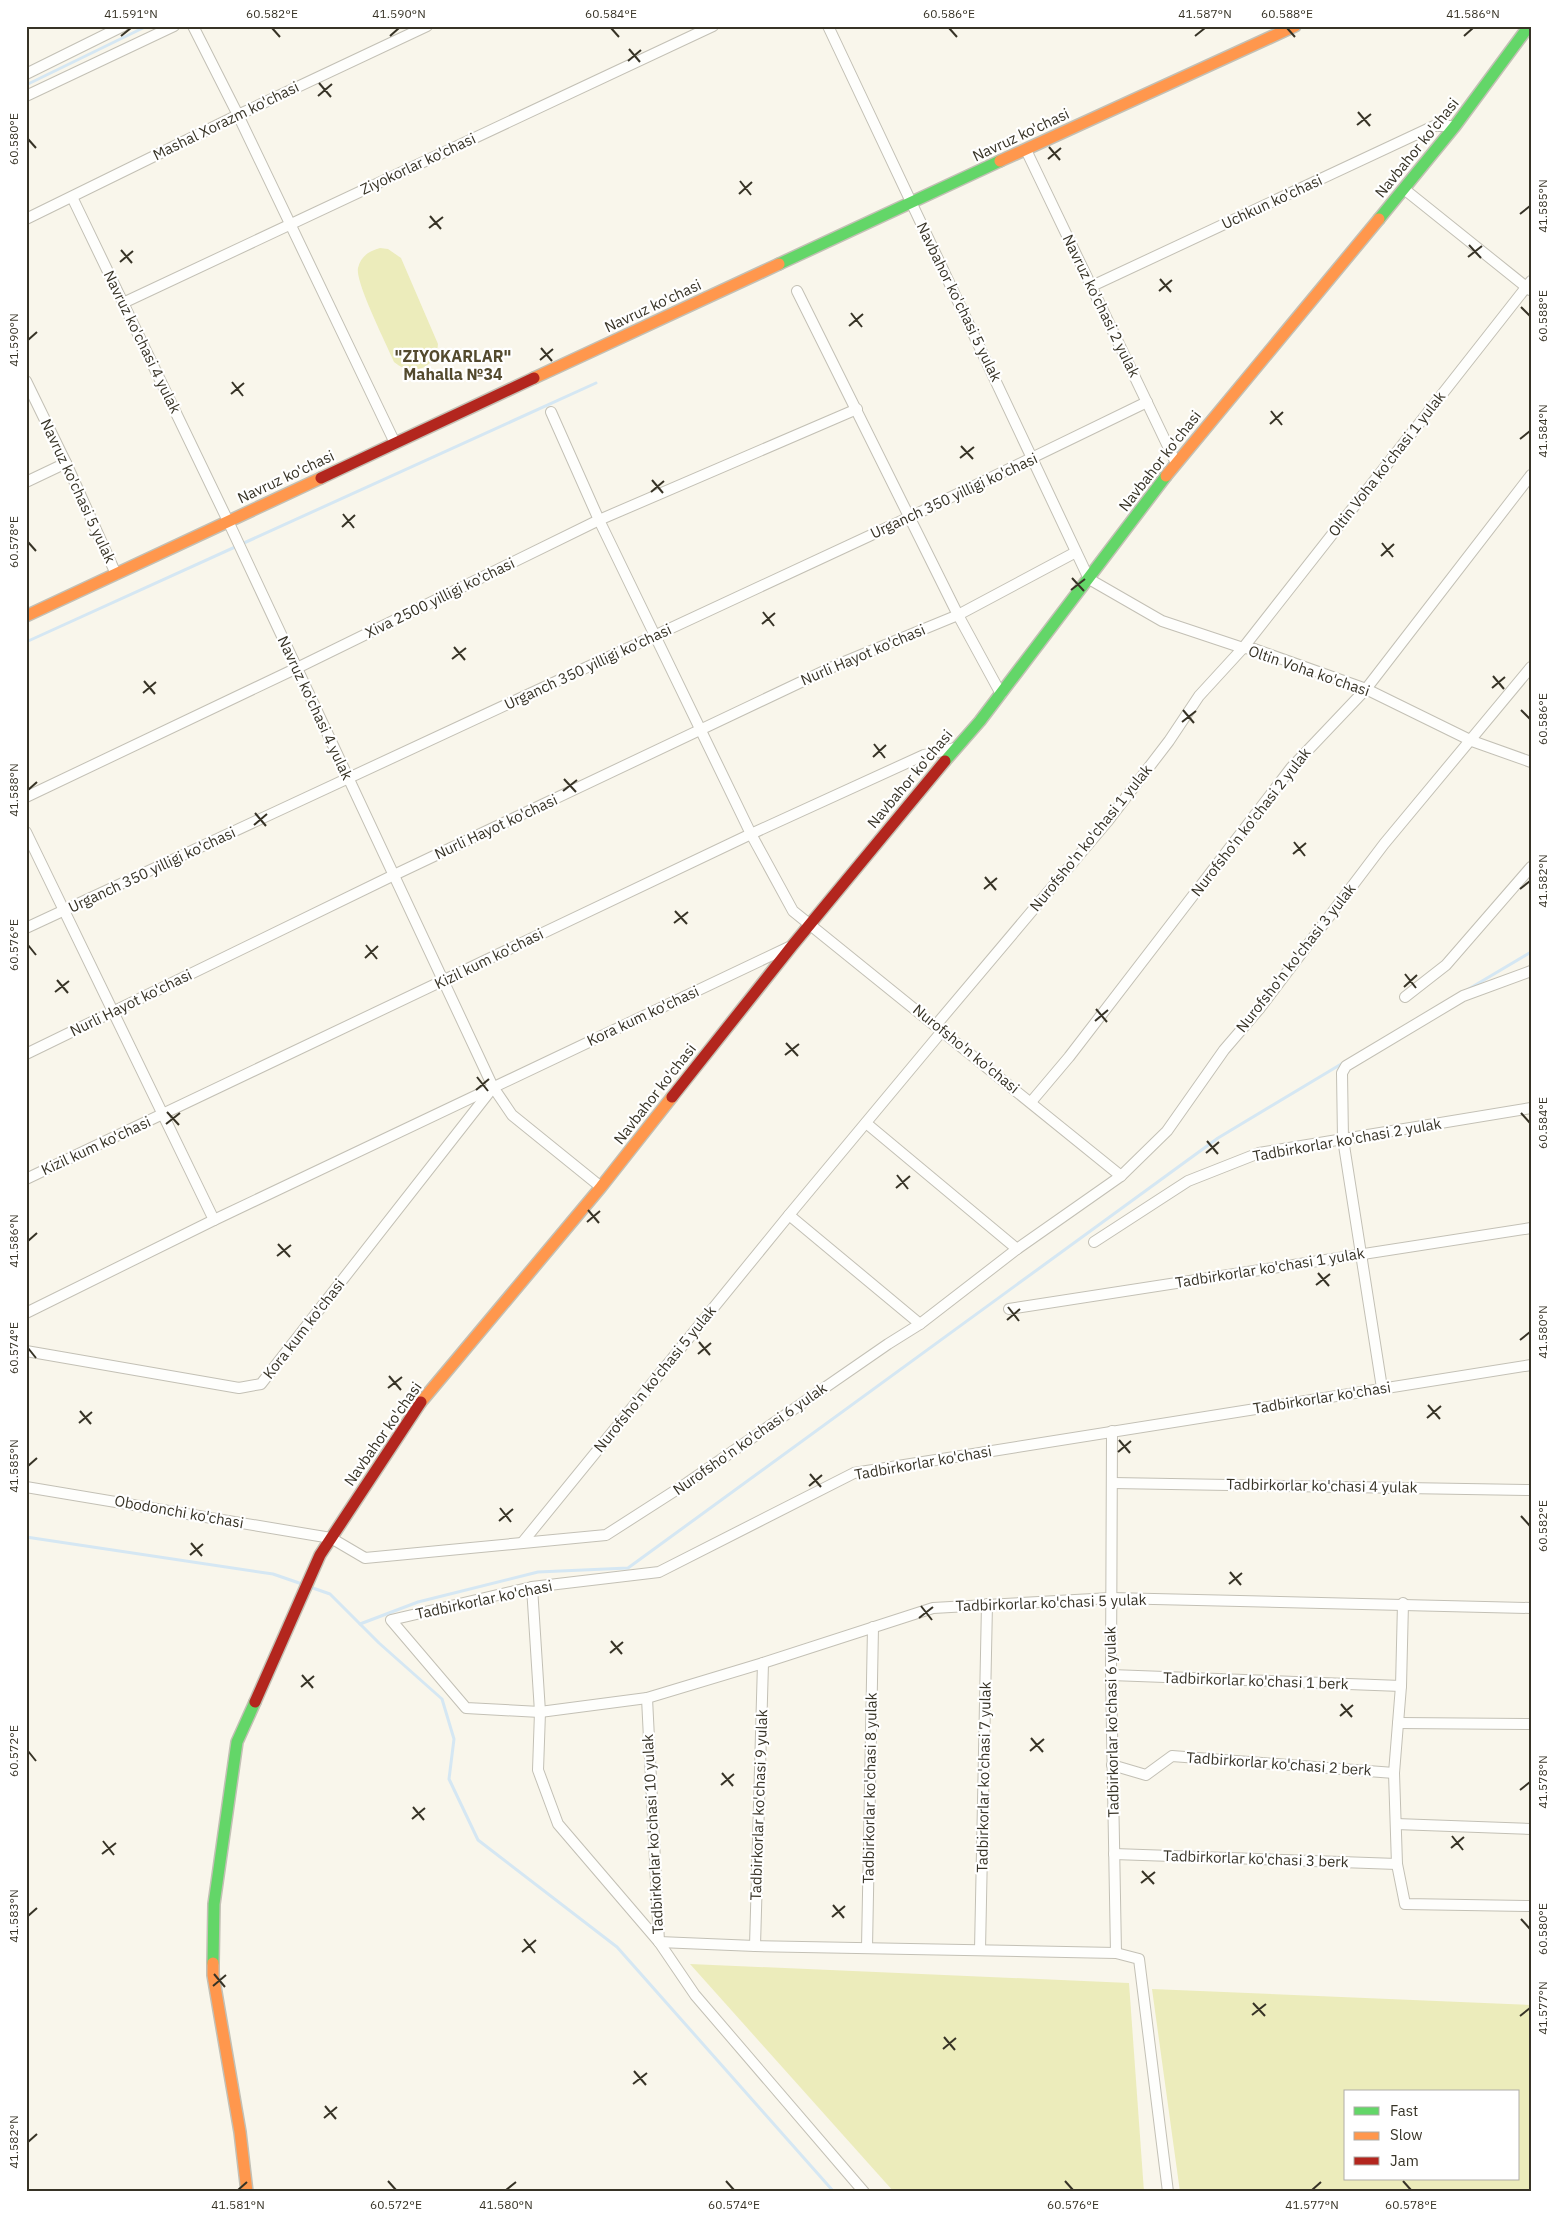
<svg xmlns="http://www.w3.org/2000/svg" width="1557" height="2218" viewBox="0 0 1557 2218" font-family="'IBM Plex Sans',sans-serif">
	<rect width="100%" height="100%" fill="#f9f6eb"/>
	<g fill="#ececbb" fill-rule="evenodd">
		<path d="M 380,248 L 388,249 L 401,258 L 438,344 C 436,368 413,378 394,362 C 387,345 355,282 358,268 C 361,256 369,251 380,248 Z"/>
		<path d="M 690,1964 L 1129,1983 L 1144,2192 L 894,2192 Z"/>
		<path d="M 1152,1989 L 1531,2005 L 1531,2192 L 1180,2192 ZM 1346,2092 L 1518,2092 L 1518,2179 L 1346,2179 Z"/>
	</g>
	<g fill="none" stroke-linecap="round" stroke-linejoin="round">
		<g stroke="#d5e7f3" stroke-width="3">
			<path d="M 26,85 L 147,26"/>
			<path d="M 26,642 L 596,383"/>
			<path d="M 1467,990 L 1531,952"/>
			<path d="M 26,1537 L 273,1574 L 302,1584"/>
			<path d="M 310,1587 L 330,1594 L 379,1643 L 442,1699 L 454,1739 L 449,1779 L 478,1840 L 617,1947 L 834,2192"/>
			<path d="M 360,1624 L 418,1602 L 538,1572 L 628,1568 L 1218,1138 L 1343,1063"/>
		</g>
		<g stroke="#c3c0b5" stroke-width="12">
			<g id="street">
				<path d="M 193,26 L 238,115 L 395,443"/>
				<path d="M 828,26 L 1089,579 L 1162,621 L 1243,648 L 1254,649 L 1366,689 L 1472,741 L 1531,762"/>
				<path d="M 26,74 L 123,26"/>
				<path d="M 26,96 L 174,26"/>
				<path d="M 1026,150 L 1176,463"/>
				<path d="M 1404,189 L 1530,290"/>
				<path d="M 72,197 L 228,521 L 493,1087 L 512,1115 L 601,1187"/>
				<path d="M 26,219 L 238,115 L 427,26"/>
				<path d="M 1092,286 L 1434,126 L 1455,126"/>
				<path d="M 797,291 L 958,615 L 1001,694"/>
				<path d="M 123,303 L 713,26"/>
				<path d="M 26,381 L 66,463 L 116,574"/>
				<path d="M 551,412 L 599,520 L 751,834 L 793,911 L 1121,1176"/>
				<path d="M 26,482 L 66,463"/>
				<path d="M 26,797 L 297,668 L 599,520 L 857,409"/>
				<path d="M 26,832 L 214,1220"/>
				<path d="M 26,928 L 910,517 L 1147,402"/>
				<path d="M 1405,997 L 1446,965 L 1531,867"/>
				<path d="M 936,1025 L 1107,822 L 1169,741 L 1199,696 L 1243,648 L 1531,281"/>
				<path d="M 26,1054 L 394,875 L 839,664 L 958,615 L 1076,552"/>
				<path d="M 1031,1102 L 1069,1057 L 1291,768 L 1366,689 L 1531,475"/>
				<path d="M 866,1123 L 1017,1249"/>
				<path d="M 26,1179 L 751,834 L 924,755 L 955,748"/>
				<path d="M 789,1215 L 920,1324"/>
				<path d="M 1094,1242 L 1188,1181 L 1259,1153 L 1531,1108"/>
				<path d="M 1009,1309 L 1531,1228"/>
				<path d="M 26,1313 L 214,1220 L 789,947"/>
				<path d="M 26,1351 L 239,1388 L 261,1384 L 491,1090"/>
				<path d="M 1531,1365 L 854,1473 L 659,1572 L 532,1587 L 391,1620 L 466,1708 L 540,1712 L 647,1698 L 763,1663 L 933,1608 L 1111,1598 L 1531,1608"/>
				<path d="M 1382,1388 L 1343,1139 L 1342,1073 L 1346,1066 L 1463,996 L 1531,971"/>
				<path d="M 1112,1431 L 1111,1675 L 1116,1953"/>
				<path d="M 1113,1483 L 1531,1490"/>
				<path d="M 26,1487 L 331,1538 L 365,1558 L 606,1535 L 687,1483 L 888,1344 L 920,1324 L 1017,1249 L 1121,1176 L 1167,1131 L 1224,1050 L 1260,1008 L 1384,844 L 1531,667"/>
				<path d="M 522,1543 L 789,1215 L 943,1030"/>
				<path d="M 532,1587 L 540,1712 L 538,1770 L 558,1824 L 659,1942 L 647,1698"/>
				<path d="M 1403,1603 L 1401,1686 L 1394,1773 L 1397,1864 L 1405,1904 L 1531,1906"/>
				<path d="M 1111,1675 L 1401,1686"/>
				<path d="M 1398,1723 L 1531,1724"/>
				<path d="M 1112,1765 L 1146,1775 L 1172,1756 L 1394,1773"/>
				<path d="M 1396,1824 L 1531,1829"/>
				<path d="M 1114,1854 L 1397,1864"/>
				<path d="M 659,1942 L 755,1946 L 1116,1953 L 1139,1959 L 1168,2192"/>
				<path d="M 659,1942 L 695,1995 L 864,2192"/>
				<path d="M 755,1946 L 763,1663"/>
				<path d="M 867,1948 L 873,1627"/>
				<path d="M 980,1950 L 987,1604"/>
			</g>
		</g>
		<g stroke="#c3c0b5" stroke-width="14">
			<g id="fast">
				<path d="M 1379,219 L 1455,126 L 1529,26"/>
				<path d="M 779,264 L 1000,161"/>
				<path d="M 945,761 L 980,721 L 1166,476"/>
				<path d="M 213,1963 L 214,1904 L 237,1742 L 255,1702"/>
			</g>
		</g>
		<g stroke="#c3c0b5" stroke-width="14">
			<g id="slow">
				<path d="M 1000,161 L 1295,26"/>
				<path d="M 534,378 L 779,264"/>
				<path d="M 1166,476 L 1379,219"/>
				<path d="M 26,616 L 321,478"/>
				<path d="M 421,1402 L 601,1187 L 672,1097"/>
				<path d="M 213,1963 L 213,1975 L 240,2132 L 247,2192"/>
			</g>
		</g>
		<g stroke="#c3c0b5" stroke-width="14">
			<g id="jam">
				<path d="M 321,478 L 534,378"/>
				<path d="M 672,1097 L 792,946 L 945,761"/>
				<path d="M 255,1702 L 320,1555 L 421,1402"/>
			</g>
		</g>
		<use href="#street" stroke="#fefefc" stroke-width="10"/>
		<use href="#fast" stroke="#63d668" stroke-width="11"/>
		<use href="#slow" stroke="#ff974d" stroke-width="11"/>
		<use href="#jam" stroke="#b3261e" stroke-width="11"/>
	</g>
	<path fill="none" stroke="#373326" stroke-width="2" d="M 272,28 L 280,37M 611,28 L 619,37M 949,28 L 957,37M 1287,28 L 1295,37M 121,36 L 131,28M 390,36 L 399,28M 1195,36 L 1205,28M 1464,36 L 1473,28M 629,49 L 640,62M 628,61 L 641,50M 319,83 L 331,97M 318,96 L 332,84M 1358,112 L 1370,126M 1357,125 L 1371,114M 28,139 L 36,148M 1049,147 L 1060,160M 1048,159 L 1061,148M 740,181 L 751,195M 739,194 L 752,182M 1520,214 L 1530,206M 430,216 L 441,229M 429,228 L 443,217M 1469,245 L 1481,258M 121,250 L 132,263M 1468,257 L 1482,246M 120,262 L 133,251M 1160,279 L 1171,292M 1159,291 L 1172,280M 1521,307 L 1530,316M 851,313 L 862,327M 849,326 L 863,314M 28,340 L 37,332M 541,348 L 552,361M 540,360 L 553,349M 232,382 L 243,396M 231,394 L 244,383M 1271,411 L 1282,425M 1270,424 L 1283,412M 1520,439 L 1530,431M 961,446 L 973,459M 960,458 L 974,447M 652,480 L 663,493M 651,492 L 664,481M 343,514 L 354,528M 342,527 L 355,515M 28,542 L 36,551M 1382,543 L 1393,557M 1381,556 L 1394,544M 1072,578 L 1084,591M 1071,590 L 1085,579M 763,612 L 774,626M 762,624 L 775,613M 454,647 L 465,660M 452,659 L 466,648M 1493,676 L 1504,689M 144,681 L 155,694M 1492,688 L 1505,677M 143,693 L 156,682M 1183,710 L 1194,723M 1521,710 L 1530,719M 1182,722 L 1196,711M 874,744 L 885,758M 873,757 L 886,745M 564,779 L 576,792M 28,790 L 37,782M 563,791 L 577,780M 255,813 L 266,826M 254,825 L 267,814M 1294,842 L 1305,856M 1293,854 L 1306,843M 985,877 L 996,890M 984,889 L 997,878M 1520,889 L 1530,881M 675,911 L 687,924M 674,923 L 688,912M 28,945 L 36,955M 366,945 L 377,959M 365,958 L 378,946M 1405,974 L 1416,988M 57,980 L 68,993M 1404,987 L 1417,975M 55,992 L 69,981M 1096,1009 L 1107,1022M 1095,1021 L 1108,1010M 786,1043 L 798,1056M 785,1055 L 799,1044M 477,1077 L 488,1091M 476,1090 L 489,1079M 167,1112 L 179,1125M 1521,1113 L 1530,1123M 166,1124 L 180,1113M 1207,1141 L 1218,1154M 1206,1153 L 1219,1142M 897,1175 L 908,1189M 896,1188 L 910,1176M 588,1210 L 599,1223M 587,1222 L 600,1211M 28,1241 L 37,1233M 278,1244 L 290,1257M 277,1256 L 291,1245M 1318,1273 L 1329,1286M 1316,1285 L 1330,1274M 1008,1307 L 1019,1321M 1007,1320 L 1020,1309M 1520,1340 L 1530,1332M 699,1342 L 710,1355M 28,1348 L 36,1358M 698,1354 L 711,1343M 389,1376 L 401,1390M 388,1388 L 402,1377M 1428,1405 L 1440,1419M 80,1411 L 91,1424M 1427,1418 L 1441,1406M 79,1423 L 92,1412M 1119,1440 L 1130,1453M 1118,1452 L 1131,1441M 28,1466 L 37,1458M 810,1474 L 821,1487M 809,1486 L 822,1475M 500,1508 L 511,1522M 1521,1516 L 1530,1526M 499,1521 L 513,1509M 191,1543 L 202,1556M 190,1555 L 203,1544M 1230,1572 L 1241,1585M 1229,1584 L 1242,1573M 921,1606 L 932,1620M 919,1618 L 933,1607M 611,1641 L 622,1654M 610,1653 L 623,1642M 302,1675 L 313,1688M 301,1687 L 314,1676M 1341,1704 L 1352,1717M 1340,1716 L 1353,1705M 1031,1738 L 1043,1752M 28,1751 L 36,1761M 1030,1751 L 1044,1739M 722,1773 L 733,1786M 721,1785 L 734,1774M 1520,1790 L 1530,1782M 413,1807 L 424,1820M 412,1819 L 425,1808M 1452,1836 L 1463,1850M 103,1841 L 114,1855M 1451,1848 L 1464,1837M 102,1854 L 116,1843M 1142,1871 L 1154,1884M 1141,1883 L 1155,1872M 833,1905 L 844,1918M 28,1916 L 37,1908M 832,1917 L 845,1906M 1521,1919 L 1530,1929M 524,1939 L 535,1953M 522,1952 L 536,1940M 214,1974 L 225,1987M 213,1986 L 226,1975M 1253,2003 L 1265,2016M 1252,2015 L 1266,2004M 1520,2016 L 1530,2008M 944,2037 L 955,2050M 943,2049 L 956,2038M 634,2071 L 646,2085M 633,2084 L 647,2073M 325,2106 L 336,2119M 324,2118 L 337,2107M 28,2142 L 37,2134M 388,2181 L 396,2190M 726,2181 L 734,2190M 1065,2181 L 1073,2190M 1403,2181 L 1411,2190M 238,2190 L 247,2182M 506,2190 L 516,2182M 1312,2190 L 1321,2182"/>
	<g text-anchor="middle" stroke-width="4.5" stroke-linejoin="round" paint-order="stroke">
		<g font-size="15" fill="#373326" stroke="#fff">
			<text transform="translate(226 121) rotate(-26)" y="5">Mashal Xorazm ko'chasi</text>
			<text transform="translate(1021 135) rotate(-25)" y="5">Navruz ko'chasi</text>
			<text transform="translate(1417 148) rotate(-51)" y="5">Navbahor ko'chasi</text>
			<text transform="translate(418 164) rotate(-25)" y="5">Ziyokorlar ko'chasi</text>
			<text transform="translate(1272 202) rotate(-25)" y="5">Uchkun ko'chasi</text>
			<text transform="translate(959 302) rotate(64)" y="5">Navbahor ko'chasi 5 yulak</text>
			<text transform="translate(653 306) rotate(-25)" y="5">Navruz ko'chasi</text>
			<text transform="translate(1101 306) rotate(64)" y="5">Navruz ko'chasi 2 yulak</text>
			<text transform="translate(142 342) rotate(64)" y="5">Navruz ko'chasi 4 yulak</text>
			<text transform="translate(1160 461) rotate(-52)" y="5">Navbahor ko'chasi</text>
			<text transform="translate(1387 464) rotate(-52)" y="5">Oltin Voha ko'chasi 1 yulak</text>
			<text transform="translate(286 477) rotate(-25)" y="5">Navruz ko'chasi</text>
			<text transform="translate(78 491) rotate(65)" y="5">Navruz ko'chasi 5 yulak</text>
			<text transform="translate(954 496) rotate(-25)" y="5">Urganch 350 yilligi ko'chasi</text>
			<text transform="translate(440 598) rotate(-26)" y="5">Xiva 2500 yilligi ko'chasi</text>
			<text transform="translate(863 655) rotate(-23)" y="5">Nurli Hayot ko'chasi</text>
			<text transform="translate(588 667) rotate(-25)" y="5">Urganch 350 yilligi ko'chasi</text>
			<text transform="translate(1309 671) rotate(19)" y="5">Oltin Voha ko'chasi</text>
			<text transform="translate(315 708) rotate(65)" y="5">Navruz ko'chasi 4 yulak</text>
			<text transform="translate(910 779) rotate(-50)" y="5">Navbahor ko'chasi</text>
			<text transform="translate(1251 822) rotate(-52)" y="5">Nurofsho'n ko'chasi 2 yulak</text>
			<text transform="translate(496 827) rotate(-25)" y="5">Nurli Hayot ko'chasi</text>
			<text transform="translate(1091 838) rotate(-51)" y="5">Nurofsho'n ko'chasi 1 yulak</text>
			<text transform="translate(152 870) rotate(-25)" y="5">Urganch 350 yilligi ko'chasi</text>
			<text transform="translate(1296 958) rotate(-52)" y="5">Nurofsho'n ko'chasi 3 yulak</text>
			<text transform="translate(489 959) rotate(-26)" y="5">Kizil kum ko'chasi</text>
			<text transform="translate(131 1003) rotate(-26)" y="5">Nurli Hayot ko'chasi</text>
			<text transform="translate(643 1016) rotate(-25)" y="5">Kora kum ko'chasi</text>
			<text transform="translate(966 1049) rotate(39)" y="5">Nurofsho'n ko'chasi</text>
			<text transform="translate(655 1094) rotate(-52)" y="5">Navbahor ko'chasi</text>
			<text transform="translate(1347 1140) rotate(-10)" y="5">Tadbirkorlar ko'chasi 2 yulak</text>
			<text transform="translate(96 1146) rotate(-25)" y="5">Kizil kum ko'chasi</text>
			<text transform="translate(1270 1268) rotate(-9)" y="5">Tadbirkorlar ko'chasi 1 yulak</text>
			<text transform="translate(304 1329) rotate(-52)" y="5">Kora kum ko'chasi</text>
			<text transform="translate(655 1379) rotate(-51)" y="5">Nurofsho'n ko'chasi 5 yulak</text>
			<text transform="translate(1322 1398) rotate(-9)" y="5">Tadbirkorlar ko'chasi</text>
			<text transform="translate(383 1434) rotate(-55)" y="5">Navbahor ko'chasi</text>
			<text transform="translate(750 1439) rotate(-35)" y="5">Nurofsho'n ko'chasi 6 yulak</text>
			<text transform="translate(923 1463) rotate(-10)" y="5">Tadbirkorlar ko'chasi</text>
			<text transform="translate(1322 1486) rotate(1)" y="5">Tadbirkorlar ko'chasi 4 yulak</text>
			<text transform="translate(179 1512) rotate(10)" y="5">Obodonchi ko'chasi</text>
			<text transform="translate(484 1600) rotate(-12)" y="5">Tadbirkorlar ko'chasi</text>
			<text transform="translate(1051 1603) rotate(-2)" y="5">Tadbirkorlar ko'chasi 5 yulak</text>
			<text transform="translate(1256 1681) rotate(2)" y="5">Tadbirkorlar ko'chasi 1 berk</text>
			<text transform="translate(1112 1722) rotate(-91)" y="5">Tadbirkorlar ko'chasi 6 yulak</text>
			<text transform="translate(1279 1764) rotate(4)" y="5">Tadbirkorlar ko'chasi 2 berk</text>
			<text transform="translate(984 1777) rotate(-89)" y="5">Tadbirkorlar ko'chasi 7 yulak</text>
			<text transform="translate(870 1788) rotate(-89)" y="5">Tadbirkorlar ko'chasi 8 yulak</text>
			<text transform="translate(759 1805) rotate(-88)" y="5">Tadbirkorlar ko'chasi 9 yulak</text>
			<text transform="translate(653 1834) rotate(-93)" y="5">Tadbirkorlar ko'chasi 10 yulak</text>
			<text transform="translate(1256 1859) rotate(2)" y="5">Tadbirkorlar ko'chasi 3 berk</text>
		</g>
		<g font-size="16" font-weight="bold" fill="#534a2e" stroke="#fff">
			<text x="453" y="362">"ZIYOKARLAR"<tspan x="453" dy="18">Mahalla №34</tspan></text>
		</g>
	</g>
	<rect width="1557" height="2218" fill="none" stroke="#ffffff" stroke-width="55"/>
	<rect x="1344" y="2090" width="175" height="90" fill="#ffffff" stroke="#afada8"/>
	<rect x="1354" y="2107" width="25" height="8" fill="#63d668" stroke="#afada8"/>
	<text x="1390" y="2116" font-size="15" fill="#373326">Fast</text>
	<rect x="1354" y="2132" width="25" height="8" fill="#ff974d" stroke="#afada8"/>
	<text x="1390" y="2140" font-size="15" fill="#373326">Slow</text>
	<rect x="1354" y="2157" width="25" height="8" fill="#b3261e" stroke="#afada8"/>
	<text x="1390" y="2166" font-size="15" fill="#373326">Jam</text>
	<rect x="28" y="28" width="1502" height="2162" fill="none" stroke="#373326" stroke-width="2"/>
	<g font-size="12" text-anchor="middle" fill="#373326">
		<text x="131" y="18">41.591°N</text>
		<text x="272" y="18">60.582°E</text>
		<text x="399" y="18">41.590°N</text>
		<text x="611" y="18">60.584°E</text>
		<text x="949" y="18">60.586°E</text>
		<text x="1205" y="18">41.587°N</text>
		<text x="1287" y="18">60.588°E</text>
		<text x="1473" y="18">41.586°N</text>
		<text transform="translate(14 139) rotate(-90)" y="4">60.580°E</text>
		<text transform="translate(1543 206) rotate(-90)" y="4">41.585°N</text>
		<text transform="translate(1543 316) rotate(-90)" y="4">60.588°E</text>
		<text transform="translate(14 340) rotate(-90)" y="4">41.590°N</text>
		<text transform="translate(1543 431) rotate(-90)" y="4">41.584°N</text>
		<text transform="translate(14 542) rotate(-90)" y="4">60.578°E</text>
		<text transform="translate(1543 719) rotate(-90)" y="4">60.586°E</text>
		<text transform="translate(14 790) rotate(-90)" y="4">41.588°N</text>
		<text transform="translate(1543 881) rotate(-90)" y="4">41.582°N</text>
		<text transform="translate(14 945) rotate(-90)" y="4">60.576°E</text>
		<text transform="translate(1543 1123) rotate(-90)" y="4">60.584°E</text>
		<text transform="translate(14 1241) rotate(-90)" y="4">41.586°N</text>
		<text transform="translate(1543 1332) rotate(-90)" y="4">41.580°N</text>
		<text transform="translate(14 1348) rotate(-90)" y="4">60.574°E</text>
		<text transform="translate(14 1466) rotate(-90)" y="4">41.585°N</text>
		<text transform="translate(1543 1526) rotate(-90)" y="4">60.582°E</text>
		<text transform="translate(14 1751) rotate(-90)" y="4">60.572°E</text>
		<text transform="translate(1543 1782) rotate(-90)" y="4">41.578°N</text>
		<text transform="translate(14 1916) rotate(-90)" y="4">41.583°N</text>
		<text transform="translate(1543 1929) rotate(-90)" y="4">60.580°E</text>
		<text transform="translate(1543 2008) rotate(-90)" y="4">41.577°N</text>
		<text transform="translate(14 2142) rotate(-90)" y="4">41.582°N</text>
		<text x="238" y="2209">41.581°N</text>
		<text x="396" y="2209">60.572°E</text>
		<text x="506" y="2209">41.580°N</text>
		<text x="734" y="2209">60.574°E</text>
		<text x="1073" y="2209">60.576°E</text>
		<text x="1312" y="2209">41.577°N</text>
		<text x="1411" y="2209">60.578°E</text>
	</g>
</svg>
